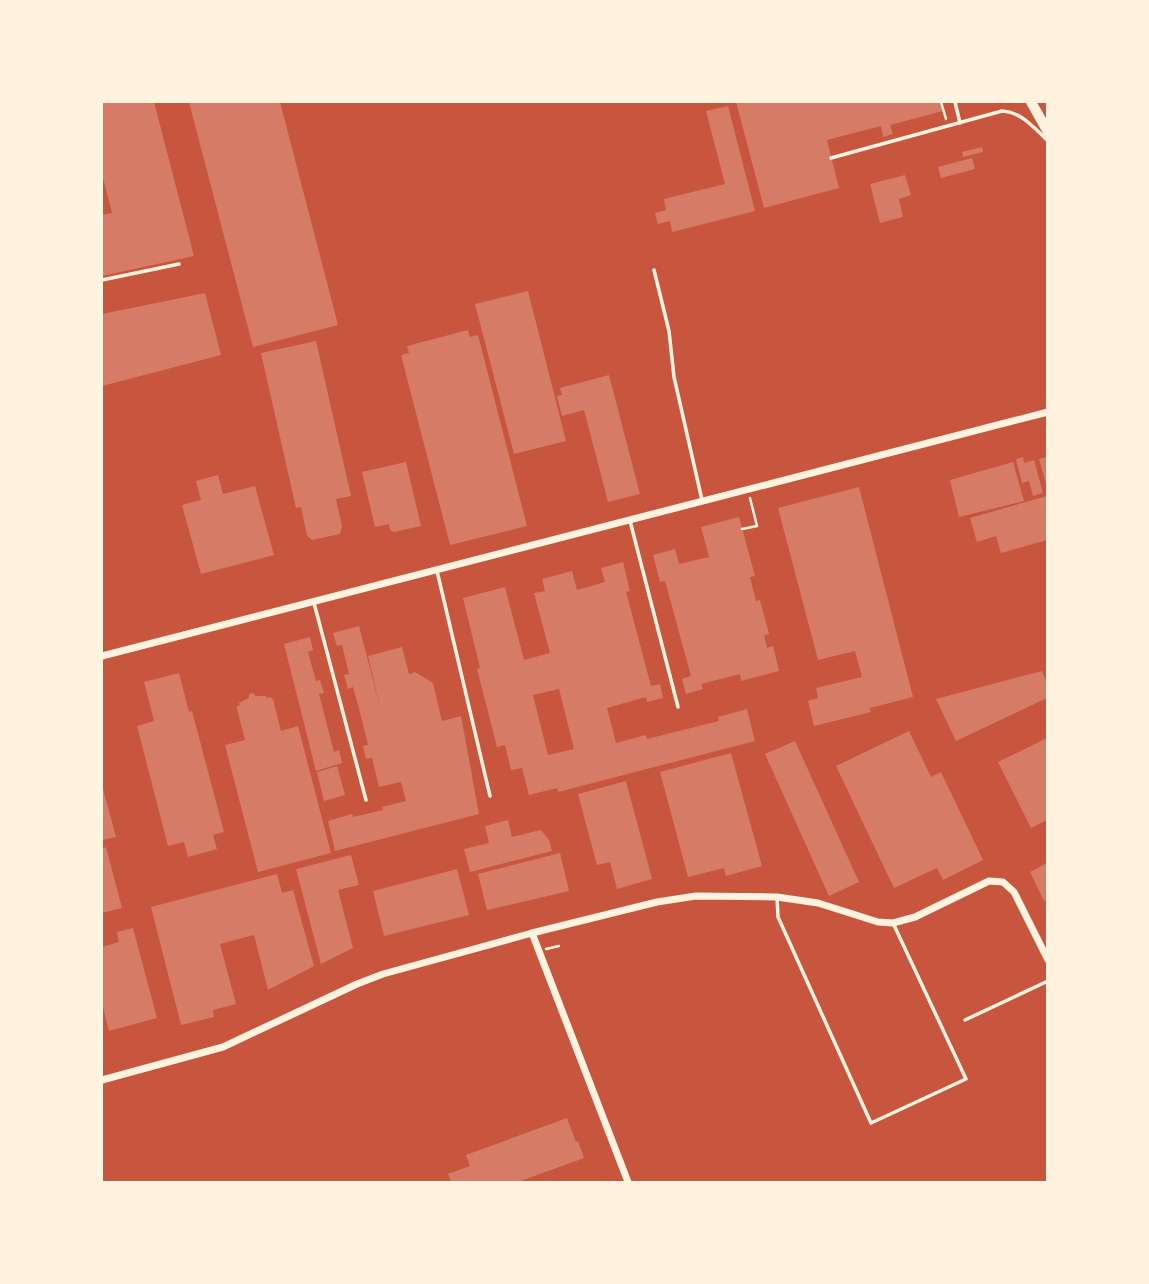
<svg xmlns="http://www.w3.org/2000/svg" width="1149" height="1284" viewBox="0 0 1149 1284" font-family="'IBM Plex Serif',serif">
	<rect width="100%" height="100%" fill="#c8553d"/>
	<g fill="#d67c66" fill-rule="evenodd">
		<path d="M 102,102 L 154,102 L 194,256 L 102,276 L 102,215 L 112,213 L 102,174 Z"/>
		<path d="M 189,102 L 280,102 L 338,325 L 253,347 Z"/>
		<path d="M 736,102 L 940,102 L 943,111 L 890,125 L 893,134 L 883,137 L 881,126 L 827,140 L 839,188 L 764,208 Z"/>
		<path d="M 728,106 L 755,211 L 672,232 L 670,221 L 658,224 L 655,213 L 666,210 L 664,199 L 725,184 L 706,111 Z"/>
		<path d="M 982,147 L 983,152 L 963,157 L 962,152 Z"/>
		<path d="M 972,158 L 975,169 L 941,178 L 938,167 Z"/>
		<path d="M 905,175 L 911,195 L 899,199 L 903,217 L 880,223 L 870,184 Z"/>
		<path d="M 528,291 L 566,441 L 514,454 L 475,304 Z"/>
		<path d="M 205,293 L 221,355 L 102,386 L 102,314 Z"/>
		<path d="M 468,330 L 470,337 L 478,335 L 527,526 L 450,545 L 401,355 L 409,353 L 407,346 Z"/>
		<path d="M 316,341 L 351,496 L 336,499 L 342,526 L 340,534 L 312,540 L 307,535 L 301,507 L 296,508 L 261,353 Z"/>
		<path d="M 609,375 L 640,494 L 608,502 L 584,410 L 562,416 L 557,396 L 562,395 L 560,388 Z"/>
		<path d="M 1023,457 L 1024,463 L 1034,460 L 1043,493 L 1033,496 L 1029,481 L 1022,483 L 1016,459 Z"/>
		<path d="M 1047,457 L 1047,487 L 1039,459 Z"/>
		<path d="M 406,462 L 421,526 L 394,532 L 390,530 L 389,524 L 375,527 L 362,472 Z"/>
		<path d="M 1013,462 L 1024,501 L 959,517 L 950,480 Z"/>
		<path d="M 218,475 L 223,494 L 255,486 L 274,555 L 201,574 L 182,505 L 201,500 L 196,481 Z"/>
		<path d="M 859,487 L 913,697 L 870,708 L 871,712 L 814,726 L 808,701 L 818,698 L 816,688 L 862,677 L 855,651 L 818,660 L 778,508 Z"/>
		<path d="M 1047,496 L 1047,540 L 1001,553 L 996,536 L 977,542 L 970,518 Z"/>
		<path d="M 739,517 L 755,576 L 750,577 L 756,601 L 760,600 L 769,634 L 764,635 L 767,648 L 773,646 L 779,671 L 741,681 L 740,674 L 701,684 L 703,689 L 686,694 L 682,679 L 691,676 L 665,581 L 660,582 L 653,555 L 675,549 L 679,564 L 709,557 L 701,527 Z"/>
		<path d="M 623,562 L 630,591 L 626,592 L 651,686 L 660,684 L 663,698 L 647,702 L 646,697 L 607,708 L 616,743 L 646,735 L 647,739 L 719,721 L 718,717 L 747,709 L 755,741 L 558,792 L 557,788 L 529,795 L 522,768 L 511,770 L 505,745 L 497,747 L 477,669 L 480,668 L 463,598 L 505,587 L 524,660 L 550,653 L 534,593 L 545,591 L 542,579 L 572,571 L 577,590 L 605,582 L 601,568 ZM 559,689 L 574,749 L 548,755 L 533,695 Z"/>
		<path d="M 359,626 L 381,711 L 368,656 L 402,647 L 409,674 L 415,672 L 433,683 L 442,721 L 461,716 L 479,814 L 335,851 L 328,821 L 352,814 L 353,817 L 383,810 L 382,807 L 406,801 L 401,782 L 379,787 L 372,758 L 366,759 L 363,746 L 368,745 L 361,716 L 353,687 L 348,689 L 344,675 L 349,674 L 342,645 L 337,646 L 333,633 Z"/>
		<path d="M 310,637 L 313,650 L 308,652 L 316,681 L 320,680 L 324,693 L 319,694 L 334,752 L 339,750 L 342,763 L 316,771 L 284,644 Z"/>
		<path d="M 1042,671 L 1047,684 L 1047,698 L 956,741 L 936,699 Z"/>
		<path d="M 179,673 L 189,712 L 192,711 L 224,832 L 213,835 L 217,849 L 188,857 L 184,842 L 168,846 L 137,726 L 154,721 L 144,682 Z"/>
		<path d="M 253,693 L 256,696 L 266,696 L 267,698 L 271,697 L 272,699 L 273,699 L 281,731 L 298,726 L 331,853 L 258,872 L 225,745 L 245,740 L 237,709 L 237,706 L 240,705 L 239,703 L 249,698 L 249,694 Z"/>
		<path d="M 909,731 L 931,777 L 941,772 L 983,860 L 943,880 L 937,868 L 894,888 L 836,766 Z"/>
		<path d="M 1047,738 L 1047,820 L 1031,828 L 998,762 Z"/>
		<path d="M 795,741 L 859,882 L 829,896 L 765,754 Z"/>
		<path d="M 731,753 L 762,866 L 726,876 L 724,868 L 688,877 L 660,772 Z"/>
		<path d="M 337,766 L 345,795 L 324,801 L 317,772 Z"/>
		<path d="M 626,781 L 652,879 L 617,889 L 610,862 L 597,865 L 578,794 Z"/>
		<path d="M 102,785 L 116,837 L 102,840 Z"/>
		<path d="M 508,820 L 512,837 L 541,830 L 549,840 L 552,851 L 470,872 L 464,849 L 489,843 L 485,826 Z"/>
		<path d="M 106,847 L 122,908 L 102,913 L 102,849 Z"/>
		<path d="M 560,853 L 569,891 L 487,910 L 478,874 Z"/>
		<path d="M 351,855 L 359,885 L 338,890 L 353,948 L 321,964 L 296,869 Z"/>
		<path d="M 1047,863 L 1047,899 L 1044,901 L 1030,872 Z"/>
		<path d="M 457,869 L 469,915 L 384,936 L 373,891 Z"/>
		<path d="M 277,874 L 282,893 L 293,890 L 314,966 L 268,990 L 254,935 L 220,944 L 236,1004 L 213,1010 L 214,1017 L 181,1025 L 151,907 Z"/>
		<path d="M 133,928 L 157,1018 L 109,1031 L 102,1003 L 102,947 L 119,942 L 117,932 Z"/>
		<path d="M 567,1118 L 576,1142 L 578,1141 L 584,1158 L 518,1182 L 451,1182 L 448,1174 L 470,1166 L 466,1155 Z"/>
	</g>
	<g fill="none" stroke-linecap="round" stroke-linejoin="round">
		<g stroke="#fff3e0" stroke-width="2.5">
			<path d="M 941,102 L 946,119"/>
			<path d="M 742,529 L 757,526 L 750,498"/>
			<path d="M 546,949 L 559,946"/>
		</g>
		<g stroke="#fff3e0" stroke-width="3.5">
			<path d="M 955,102 L 960,123"/>
			<path d="M 831,158 L 1002,111 C 1022,112 1034,128 1048,141"/>
			<path d="M 654,270 L 669,331 L 674,377 L 702,500"/>
			<path d="M 102,280 L 179,264"/>
			<path d="M 630,521 L 678,707"/>
			<path d="M 437,571 L 490,796"/>
			<path d="M 314,603 L 366,800"/>
			<path d="M 777,897 L 778,917 L 871,1123 L 966,1079 L 893,923"/>
			<path d="M 965,1020 L 1048,981"/>
		</g>
		<g stroke="#fff3e0" stroke-width="7">
			<path d="M 102,656 L 1048,412"/>
			<path d="M 532,933 L 628,1182"/>
			<path d="M 102,1080 L 223,1047 L 357,984 L 383,974 L 532,933 L 657,902 L 696,896 L 777,897 L 818,903 L 878,922 L 893,923 L 915,917 L 989,881 L 1003,882 L 1014,892 L 1048,960"/>
		</g>
		<path stroke="#fff3e0" stroke-width="10" d="M 1031,102 L 1048,132"/>
	</g>
	<rect width="1149" height="1284" fill="none" stroke="#fff3e0" stroke-width="206"/>
</svg>
